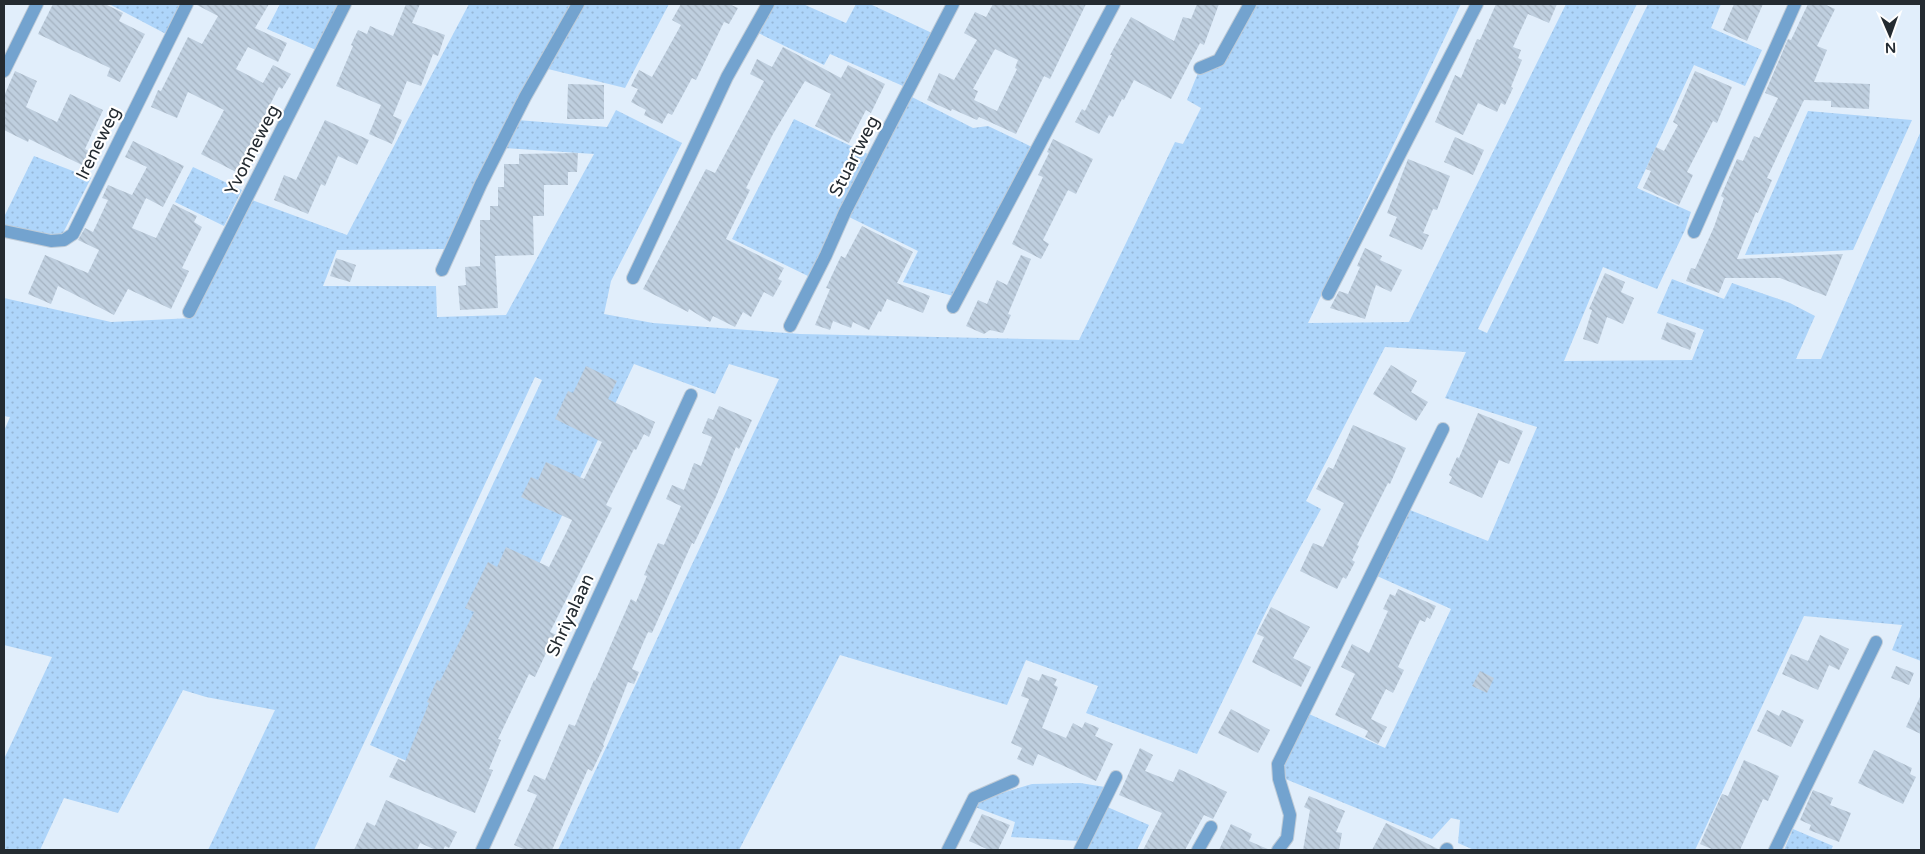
<svg xmlns="http://www.w3.org/2000/svg" width="1925" height="854" viewBox="0 0 1925 854" font-family="'Varela Round',sans-serif">
<defs>
<pattern id="grass-dots" width="8" height="8" patternUnits="userSpaceOnUse" patternTransform="scale(1.25)"><rect width="8" height="8" fill="#aed5fa"/><path d="M2 2h.1M6 6h.1" fill="none" stroke="#96b7d7" stroke-width="1.8" stroke-linecap="round"/></pattern>
<pattern id="building-back-hatch" width="6" height="6" patternUnits="userSpaceOnUse" patternTransform="scale(1.25)"><rect width="6" height="6" fill="#bfcfdf"/><path d="M-1 5l2 2M0 0l6 6M5-1l2 2" fill="none" stroke="#a4b2c0"/></pattern>
</defs>
<rect width="100%" height="100%" fill="#e1eefb"/>
<path fill="url(#grass-dots)" d="M109 4H181L166 34Z
M280 4H339L316 50 267 29Z
M469 4H572L477 178 444 249 337 250 323 286H436L437 317 506 315 594 154 503 148 517 120 607 127 616 110 682 143 611 281 604 314 653 323 800 334 1079 340 1175 142 1183 144 1201 108 1187 100 1198 73 1220 67 1254 4H1461L1308 323 1409 322 1566 4H1637L1478 329 1487 333 1648 4H1721L1711 28 1762 50 1745 86 1694 65 1637 188 1691 212 1685 230 1657 289 1603 267 1564 361 1692 360 1704 330 1657 313 1672 279 1724 299 1732 283 1790 303 1815 316 1796 359H1821L1921 131V661L1892 650 1902 625 1804 616 1695 850H1474L1458 843 1460 820 1451 818 1432 839 1283 778 1284 763 1309 714 1385 748 1451 609 1377 576 1410 510 1488 541 1537 427 1445 398 1466 352 1385 347 1306 501 1321 509 1271 601 1197 754 1086 713 1098 686 1026 660 1007 705 840 655 739 850H558L779 379 729 364 715 394 634 364 439 775 370 745 542 380 535 377 314 850H208L275 710 206 697 183 690 118 813 64 798 40 850H4V759L52 657 4 645V431L10 417 4 416V298L111 322 192 318 252 200 347 235Z
M582 4H669L625 88 548 69Z
M769 4H803L846 23 856 4H870L932 33 903 86 830 54 824 65 754 31Z
M908 95 973 128 988 126 1032 147 953 296 903 282 918 251 847 216Z
M1808 111 1912 120 1853 250 1745 255Z
M794 119 870 155 810 277 732 239Z
M34 156 91 178 61 237 4 228V217Z
M193 167 242 190 224 226 175 202Z
M1080 783 1105 787 1080 841 1011 837 1015 822 975 807 978 800 1032 784Z
M1105 806 1149 825 1137 850H1083Z
M1793 829 1833 846 1831 850H1784Z"/>
<path fill="url(#building-back-hatch)" fill-rule="evenodd" d="M53 4H105L123 13 119 21 145 34 120 82 107 76 110 68 38 34Z
M195 4H269L255 28 287 43 278 62 248 47 236 69 263 83 273 65 291 74 282 89 279 87 236 172 201 154 224 110 188 92 177 118 151 107 158 90 161 91 188 37 202 44 218 16Z
M406 4H420L412 23 445 35 438 56 433 54 421 86 407 81 393 116 402 120 392 144 369 134 381 105 336 86 353 46 351 45 358 30 367 34 370 26 393 36Z
M681 4H729L738 8 729 24 724 22 696 80 692 78 672 115 668 113 662 124 644 115 646 110 631 102 638 89 631 86 639 70 652 77 681 25 672 20Z
M993 4H1086L1050 79 1044 76 1016 134 979 117 977 120 952 109 951 111 927 100 939 73 954 80 977 40 964 33 975 12 986 17ZM995 49 1018 60 1015 68 1017 69 997 111 974 100 978 91 973 89Z
M1197 4H1219L1204 45 1200 43 1171 99 1134 80 1124 100 1122 99 1113 117 1109 115 1099 134 1075 122 1082 109 1085 111 1112 55H1110L1131 17 1174 41 1183 17 1191 19Z
M1496 4H1557L1549 23 1528 14 1513 47 1521 50 1518 58 1522 60 1511 87 1513 88 1505 105 1501 103 1497 112 1478 103 1463 135 1435 122 1455 75 1461 78 1477 39 1480 40Z
M1734 4H1763L1747 41 1723 30Z
M1808 4H1824L1835 9 1817 46 1827 50 1814 82 1870 84 1869 109 1831 107V101L1804 100 1767 178 1772 180 1758 213 1756 212 1737 259 1843 254 1826 296 1780 278H1725L1719 293 1686 281 1691 268 1695 269 1714 227 1724 198 1721 196 1737 159 1743 161 1754 136 1759 138 1778 98 1765 93 1788 39 1791 40Z
M783 47 841 78 848 65 885 84 871 113 866 110 849 143 815 126 831 94 805 81 773 134 746 188 750 190 726 239 784 268 778 279 782 281 773 297 764 292 751 317 743 312 735 327 713 316 710 322 689 309 688 312 643 289 706 169 715 173 764 81 750 74 757 59 772 67Z
M15 71 37 81 26 107 57 122 70 94 103 110 85 149 89 151 82 165 29 139 28 142 4 130V96Z
M1695 71 1732 87 1717 123 1713 121 1687 172 1693 175 1679 205 1643 188 1651 171 1646 169 1656 147 1664 151 1678 125 1673 122Z
M568 84 604 85V119H567Z
M325 120 369 140 357 165 338 156 325 186 321 184 308 214 274 200 284 175 296 180Z
M1455 137 1484 150 1473 175 1444 162Z
M1053 139 1093 159 1076 194 1068 190 1043 240 1049 244 1041 259 1012 244 1043 177 1038 175 1049 153 1047 152Z
M133 141 184 166 163 207 146 198 132 228 156 238 173 204 197 216 194 222 202 227 182 268 189 271 171 309 128 289 114 315 58 286 51 304 28 294 45 255 88 273 99 250 78 240 85 228 93 232 108 200 102 198 108 185 132 195 147 167 125 157Z
M578 153 577 172H568V185H544V216H533L534 255 495 256 498 308 460 310 458 286 466 285 465 267 480 266V220H490V206H498V187H504V164H519V154Z
M1408 159 1450 176 1437 210 1433 209 1423 233 1429 235 1422 250 1389 236 1397 217 1387 213Z
M862 226 913 252 897 283 930 296 923 313 887 299 881 312 879 311 869 330 853 322 851 328 833 321 830 330 815 325 830 289 826 288 841 256 845 258Z
M1365 248 1382 256 1380 260 1402 270 1391 292 1376 285 1365 319 1330 308 1339 291 1348 294 1360 267 1357 266Z
M1021 255 1031 259 1008 314 1011 315 1003 333 990 330 984 334 966 326 978 300 987 304 997 280 1007 285Z
M336 258 356 265 350 282 330 276Z
M1605 273 1625 282 1621 292 1634 298 1623 324 1607 317 1598 344 1583 339 1592 310 1589 309Z
M1667 322 1696 333 1690 350 1661 339Z
M1391 365 1417 381 1411 392 1428 402 1416 421 1373 394Z
M586 366 617 381 608 399 655 422 649 437 644 434 636 450 634 449 606 505 612 508 550 632 559 636 551 652 547 651 535 677 529 674 498 739 501 740 489 769 493 770 475 813 389 777 398 759 405 762 429 703 427 702 437 680 440 681 474 612 465 608 488 562 497 567 506 547 549 567 566 533 572 520 521 497 531 477 538 480 546 462 584 479 602 442 555 419 568 391 573 393Z
M719 406 752 420 739 449 736 447 716 497 694 544 692 543 652 633 648 632 632 669 639 672 634 684 628 682 603 745 604 746 592 771 588 769 552 850H526L514 845 537 795 527 791 534 775 545 780 569 724 575 726 594 680 595 681 631 599 636 602 647 576 644 575 658 543 664 545 681 506 666 499 672 485 684 490 694 463 701 466 712 437 702 433 708 418 713 420Z
M1478 413 1523 431 1509 464 1499 460 1482 498 1449 483 1452 477 1449 475 1457 457 1459 458Z
M1353 425 1406 448 1390 484 1388 483 1357 545 1359 546 1352 560 1355 562 1346 579 1343 577 1337 589 1300 571 1313 543 1323 547 1344 503 1316 489 1328 467 1333 469Z
M1398 589 1436 606 1430 619 1427 617 1425 622 1420 620 1398 667 1404 670 1393 693 1386 689 1371 719 1387 727 1378 744 1365 737 1368 731 1335 715 1355 674 1341 667 1352 644 1369 653 1388 611 1383 609 1390 594 1395 596Z
M1271 607 1310 627 1293 658 1311 667 1301 687 1252 662 1264 637 1257 634Z
M1820 635 1849 649 1839 670 1829 665 1818 690 1782 674 1791 654 1808 661Z
M1896 666 1914 673 1909 685 1891 678Z
M1480 671 1494 678 1487 693 1472 686Z
M1042 674 1057 679 1054 685 1058 687 1042 728 1066 738 1073 723 1082 728 1085 722 1099 728 1095 736 1113 744 1096 781 1038 754 1033 766 1017 759 1022 748 1011 743 1029 699 1021 696 1028 677 1039 681Z
M1921 695V734L1906 727Z
M1231 709 1270 730 1258 753 1218 733Z
M1767 710 1779 716 1782 710 1804 720 1791 747 1757 731Z
M1140 748 1153 755 1145 771 1173 782 1179 769 1227 792 1213 819 1204 815 1185 850H1143L1162 813 1119 795Z
M1874 750 1912 768 1910 774 1916 777 1903 804 1858 783Z
M1744 760 1779 776 1768 801 1763 799 1740 850H1714L1700 844 1722 794 1728 796Z
M1813 790 1833 798 1830 805 1851 813 1839 842 1809 830 1811 825 1800 820Z
M1309 796 1345 811 1336 832 1342 833 1339 850H1303L1310 810 1304 807Z
M386 800 457 832 449 848 445 846 443 850H436L420 843 417 850H354L367 822 375 826Z
M982 814 1010 825 998 850H989L969 841Z
M1386 823 1438 849V850H1372Z
M1231 824 1252 834 1249 841 1270 850H1219Z"/>
<g fill="none" stroke-linecap="round" stroke-linejoin="round">
<defs>
<path id="minor" d="M1200 68 1219 60 1250 4
M4 71 37 4
M4 231 51 241 64 240 73 234 187 4
M1694 232 1795 4
M442 270 481 184 525 97 578 4
M633 278 727 77 768 4
M1328 294 1477 4
M953 307 1114 4
M189 312 345 4
M790 326 826 255 845 212 953 4
M482 850 691 395
M948 850 974 798 1013 781
M1080 850 1116 777
M1198 850 1211 827
M1278 850 1287 838 1290 815 1279 779 1278 764 1443 429
M1446 850 1447 849
M1775 850 1876 642"/>
</defs>
<use href="#minor" stroke="#bfcbd7" stroke-width="14"/>
<use href="#minor" stroke="#73a3cf" stroke-width="12"/>
</g>
<g text-anchor="middle" dominant-baseline="central" stroke-width="4.5" stroke-linejoin="round" paint-order="stroke">
<g font-size="18" fill="#242b31" stroke="#fff">
<text transform="translate(98 143) rotate(-64)">Ireneweg</text>
<text transform="translate(252 150) rotate(-63)">Yvonneweg</text>
<text transform="translate(854 156) rotate(-63)">Stuartweg</text>
<text transform="translate(570 615) rotate(-65)">Shriyalaan</text>
</g>
</g>
<rect width="1925" height="854" fill="none" stroke="#242b31" stroke-width="10"/>
<g transform="translate(1890 35) rotate(178)" stroke="#ffffff" stroke-width="4" paint-order="stroke">
<path d="M0-4L9 19L0 12L-9 19Z" fill="#242b31"/>
<text y="-8" font-size="14" font-weight="bold" text-anchor="middle" fill="#242b31">N</text>
</g>
</svg>
